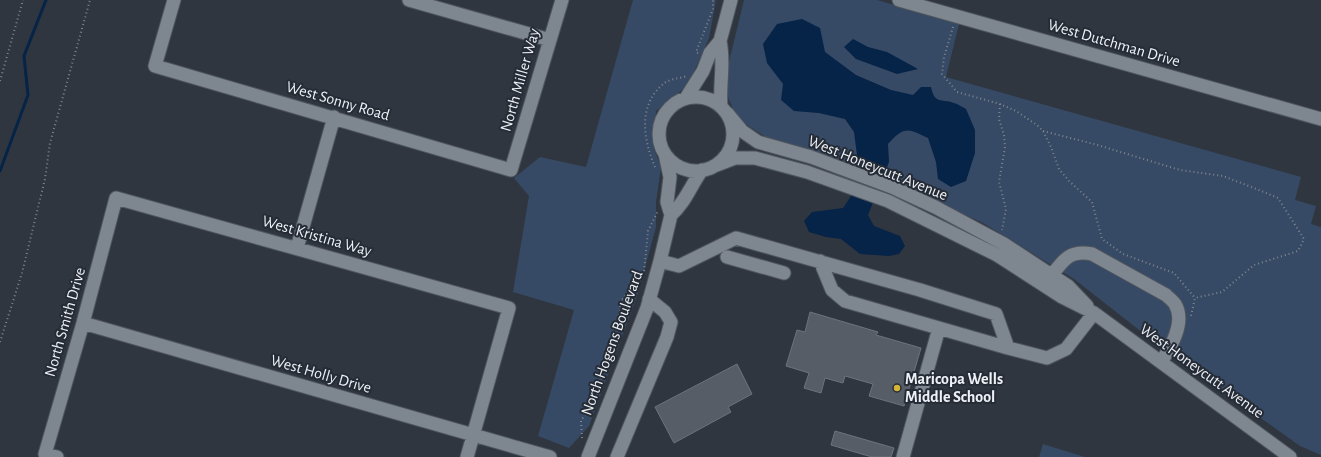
<svg xmlns="http://www.w3.org/2000/svg" width="1321" height="457" viewBox="0 0 1321 457" font-family="'Alegreya Sans',sans-serif">
<rect width="100%" height="100%" fill="#30363f"/>
<path fill="#364a65" d="M633 0H716L709 38 688 85 656 111 654 149 661 167 656 202V227L638 293 589 426 569 448 538 436 574 310 513 292 529 196 514 178 540 157 586 167Z
M744 0H877L959 24 946 77 1301 177 1295 200 1316 206 1311 224 1321 227V455L1300 446 1157 344 1074 279 983 223 844 161 769 139 744 123 735 114 728 97 726 74Z
M1043 444 1085 457H1039Z"/>
<path fill="#062348" d="M802 19 820 28 825 52 856 75 891 90 913 95 921 87H931C935 105 941 98 954 103 958 104 962 107 966 109L975 130V153L966 181 951 187 938 179 936 162 928 138C908 128 904 126 888 144L889 162 868 215 874 226 900 236 905 246 899 254 889 256 860 254 841 239 826 237 809 232 804 221 812 212 843 208 851 196 858 163 854 132 845 119 819 113 794 111 781 100 783 84 767 63 763 44 777 24Z
M853 39 868 47 887 52 918 69 897 74 856 59 844 47Z"/>
<g fill="none" stroke-linecap="round" stroke-linejoin="round">
<path stroke="#062348" stroke-width="3" d="M0 171 28 95 24 56 46 0"/>
</g>
<path fill="#565d66" stroke="#6c737d" d="M810 312 878 332 876 335 921 348 904 406 869 396 873 384 845 376 843 383 825 378 821 393 804 388 809 373 786 366 797 330 805 332Z
M737 364 752 394 728 407 731 412 674 443 655 407Z
M835 431 894 448 891 457H872L831 445Z"/>
<g fill="none" stroke-linecap="round" stroke-linejoin="round">
<defs>
<path id="minor" d="M174 0 155 66 511 170 562 0
M409 0 550 40
M899 0 1321 119
M720 41C725 64 719 83 721 106
M659 134a37 37 0 1 1 74 0a37 37 0 1 1-74 0Z
M686 98 703 71 710 53 720 41 731 0
M727 113 742 131 758 142 811 157 894 188 935 207 1004 244 1068 286 1087 306
M717 165 735 158H755L807 172 888 201 997 255 1062 297 1094 313 1290 457
M671 215C685 203 691 185 702 170
M297 248 334 117
M727 257 784 273
M660 261 679 266 736 238 920 290 996 314 1008 348 1047 358 1066 349 1094 313
M820 261 832 290 845 301 1008 348
M1052 275C1064 259 1070 250 1092 254L1166 295C1169 298 1173 301 1175 304 1186 322 1171 347 1161 362
M83 323 550 457
M57 457 45 454 83 323 116 198 509 308 467 457
M588 457 647 308 660 261 671 215 667 202 670 177 665 154
M617 457 667 337 671 322 665 312 649 299
M903 457 939 328"/>
</defs>
<use href="#minor" stroke="#4f555c" stroke-width="15"/>
<path stroke="#80868d" stroke-width="2" stroke-dasharray="1 3" stroke-linecap="butt" d="M953 27 944 57 942 74 957 92 1000 104 1016 111 1037 125 1043 131 1051 147 1059 169 1069 181 1092 202 1102 239 1123 254 1174 273 1195 298
M698 53 696 52 713 9V0
M0 81 23 0
M1000 104 999 119 1004 135 1005 147 999 182 1006 209 1002 230
M1043 131 1094 144 1180 170 1223 176 1254 188 1278 198 1304 239 1298 251 1254 265 1222 292 1195 298 1191 316
M655 167C643 139 637 103 666 82 671 79 681 78 687 76
M0 342 22 273 45 179 50 143 90 0
M582 438 581 421 599 392 605 357 617 336 621 301 644 272 648 231 658 211"/>
<use href="#minor" stroke="#7e8690" stroke-width="13"/>
</g>
<circle fill="#d4b535" stroke="#262c35" stroke-width="1.5" cx="897" cy="388" r="4"/>
<g text-anchor="middle" dominant-baseline="central" stroke-width="4" stroke-linejoin="round" paint-order="stroke">
<g font-size="16" fill="#edf1f7" stroke="#262c35">
<text transform="translate(1114 43) rotate(16)">West Dutchman Drive</text>
<text transform="translate(520 80) rotate(-74)">North Miller Way</text>
<text transform="translate(338 101) rotate(16)">West Sonny Road</text>
<text transform="translate(878 168) rotate(22)">West Honeycutt Avenue</text>
<text transform="translate(317 236) rotate(16)">West Kristina Way</text>
<text transform="translate(65 322) rotate(-74)">North Smith Drive</text>
<text transform="translate(612 343) rotate(-70)">North Hogens Boulevard</text>
<text transform="translate(1202 371) rotate(36)">West Honeycutt Avenue</text>
<text transform="translate(321 374) rotate(16)">West Holly Drive</text>
</g>
<g font-size="16" font-weight="bold" fill="#edf1f7" stroke="#262c35" text-anchor="start">
<text x="905" y="379">Maricopa Wells<tspan x="905" dy="18">Middle School</tspan></text>
</g>
</g>
</svg>
